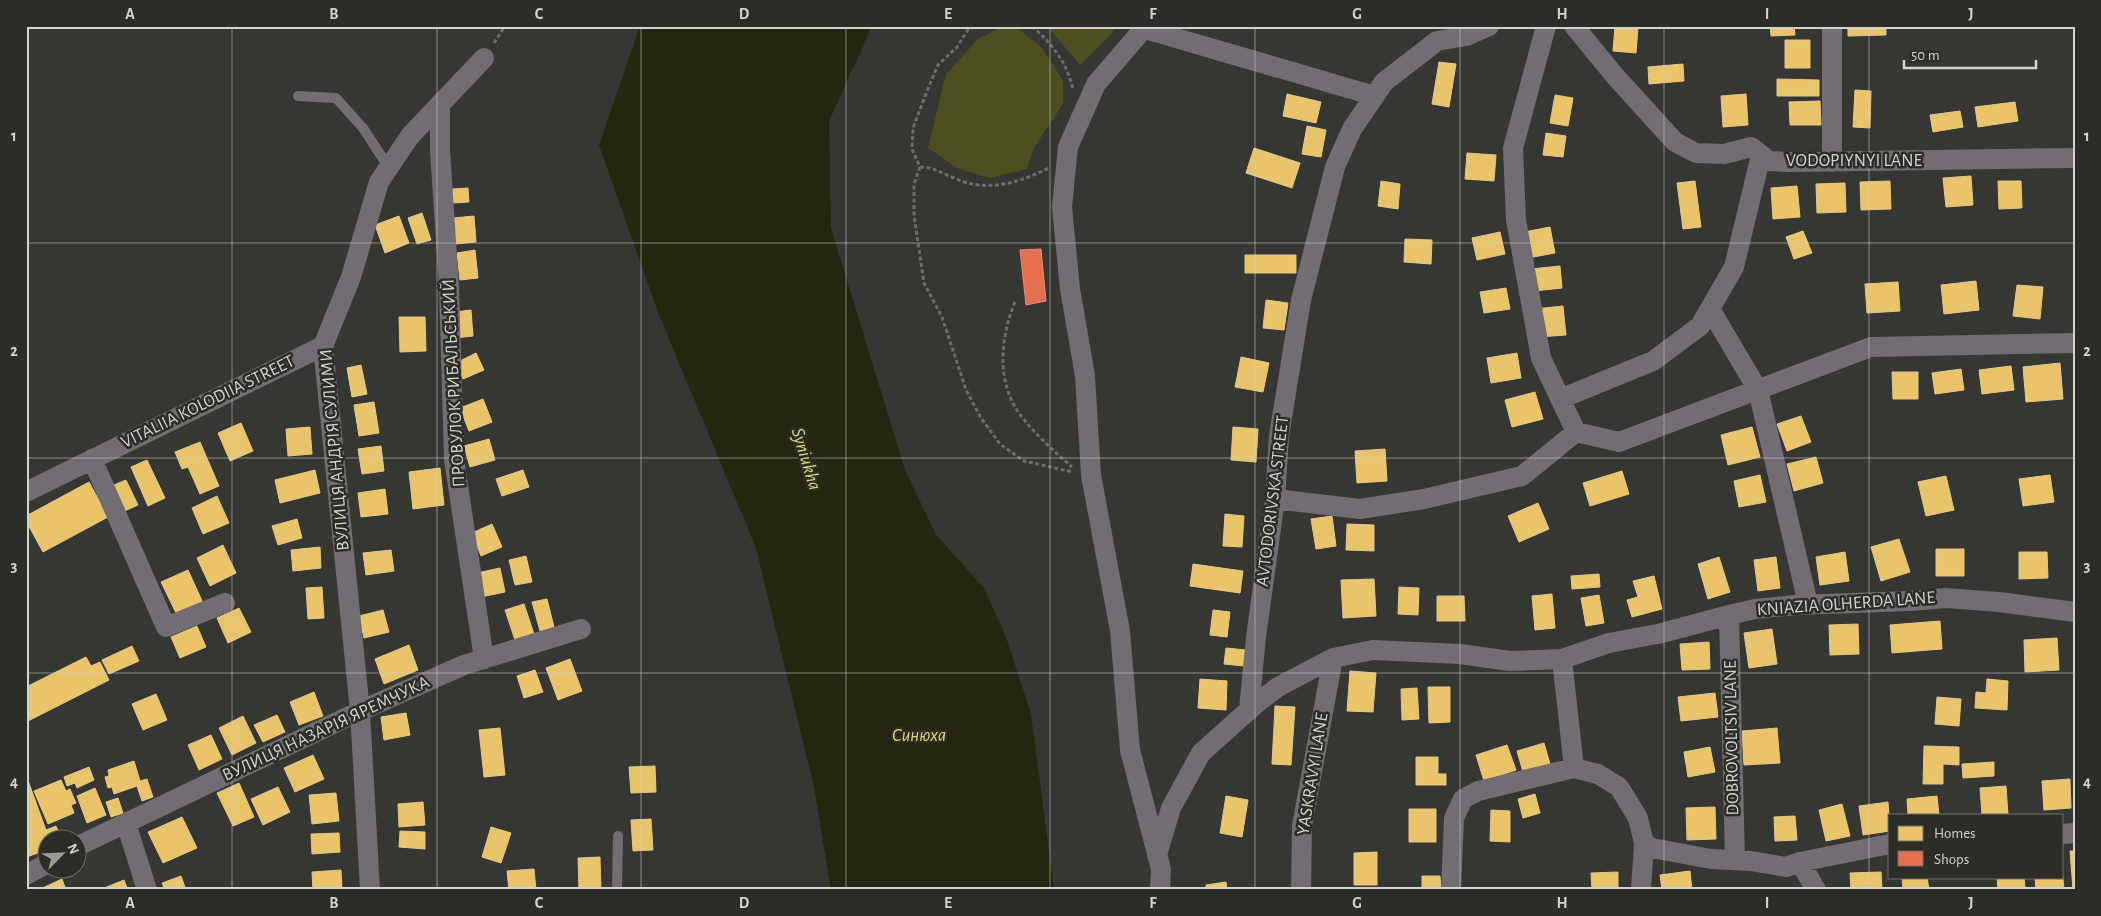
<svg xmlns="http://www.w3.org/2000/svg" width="2101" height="916" viewBox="0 0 2101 916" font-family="'Alegreya Sans',sans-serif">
<rect width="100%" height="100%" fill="#363632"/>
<path fill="#4d4f20" d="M1003 26H1015L1042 48 1063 81V104L1033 149 1027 169 990 178 959 169 928 148 946 74 978 39Z
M1047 26H1116L1110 35 1080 65Z"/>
<path fill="#25260f" d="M640 26H872L829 121 831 228 905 470 936 535 984 588 1006 637 1031 714 1054 890H831L814 787 756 548 659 315 599 145Z"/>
<path fill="#e9c46a" stroke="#e2c888" d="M1615 26 1638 27 1636 53 1613 51Z
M1770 26H1794L1795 35 1771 36Z
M1848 26H1886V35L1848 36Z
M1785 40H1810V68H1785Z
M1439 62 1456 64 1449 107 1432 104Z
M1683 64 1684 81 1649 84 1648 67Z
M1777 79 1819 80V96H1777Z
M1855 90 1871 91 1870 128 1853 127Z
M1287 94 1321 102 1316 123 1283 116Z
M1746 94 1748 125 1723 127 1721 96Z
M1555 95 1573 98 1568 126 1550 123Z
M1820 101 1821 125H1790L1789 102Z
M2015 102 2018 121 1978 127 1975 107Z
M1960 111 1963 127 1933 132 1930 115Z
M1307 126 1326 130 1321 157 1302 154Z
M1546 133 1566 136 1563 157 1543 155Z
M1254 148 1300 163 1292 188 1246 173Z
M1467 153 1496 155 1494 181 1465 179Z
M1971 176 1973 205 1946 207 1943 178Z
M1381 181 1400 184 1398 209 1378 206Z
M1695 181 1701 227 1683 229 1677 183Z
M1890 181 1891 209 1861 210 1860 182Z
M1998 181H2021L2022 208 1999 209Z
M1845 183 1846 212 1817 213 1816 184Z
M1797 186 1800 217 1773 219 1771 188Z
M468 188 469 202 453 203 452 189Z
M422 213 431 240 417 244 408 218Z
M399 216 409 243 385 253 375 225Z
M474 216 476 242 456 244 453 218Z
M1550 227 1555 253 1528 258 1524 232Z
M1803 231 1812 253 1794 259 1786 237Z
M1500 232 1505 254 1477 260 1472 238Z
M1405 239 1432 240 1431 264 1404 262Z
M475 250 478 278 460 280 457 253Z
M1245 255H1296V273H1245Z
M1560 266 1562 288 1534 291 1531 269Z
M1976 281 1979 310 1944 314 1941 285Z
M1898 282 1900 311 1867 313 1865 284Z
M2017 285 2043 287 2040 319 2013 316Z
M1506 288 1510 309 1484 313 1480 292Z
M1266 300 1288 303 1284 330 1263 328Z
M1563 306 1566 335 1538 337 1535 309Z
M471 310 473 336 456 338 454 312Z
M399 317H425L426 351 400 352Z
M476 353 484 370 463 379 456 363Z
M1517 353 1521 378 1491 383 1487 358Z
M1241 357 1269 363 1263 392 1235 387Z
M2060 363 2063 399 2026 402 2023 367Z
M361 365 367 394 352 397 347 368Z
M2011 366 2014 390 1982 394 1979 370Z
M1961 369 1964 390 1935 394 1932 373Z
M1892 372H1918V399H1893Z
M1535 392 1543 419 1512 427 1505 400Z
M483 399 492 422 469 431 460 408Z
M374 402 379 433 359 436 354 405Z
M1801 416 1811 442 1787 451 1777 424Z
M241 423 253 451 230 461 218 433Z
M310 427 312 454 288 456 286 429Z
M1233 427 1258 429 1256 462 1231 460Z
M1752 427 1760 457 1728 465 1721 435Z
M489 439 495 460 470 467 464 446Z
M200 442 219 486 200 494 188 467 182 469 175 452Z
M381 446 384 471 362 474 358 449Z
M1385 449 1387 481 1357 483 1355 451Z
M1816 457 1823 483 1794 491 1787 464Z
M147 460 165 498 148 506 131 467Z
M440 468 444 505 413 509 409 472Z
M315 470 320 493 280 503 275 480Z
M523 470 529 487 502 496 496 479Z
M1622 471 1629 494 1590 506 1583 483Z
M1760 475 1766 502 1739 507 1734 481Z
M2050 475 2054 502 2023 506 2019 479Z
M1946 476 1954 510 1926 516 1918 482Z
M126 480 138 505 120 513 109 487Z
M89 482 108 517 43 552 26 521V516Z
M385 489 388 514 361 517 358 493Z
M217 496 229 523 203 534 192 508Z
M1538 503 1549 529 1519 542 1508 516Z
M1225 514 1244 516 1242 547 1223 546Z
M1332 516 1336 546 1316 549 1311 519Z
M297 519 302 538 278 545 272 526Z
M492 524 502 547 481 556 472 533Z
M1347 524 1374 525V551L1346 550Z
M1899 539 1910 572 1881 581 1871 547Z
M223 545 236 573 210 586 197 558Z
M320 547 321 568 293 571 291 550Z
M1936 549H1964V576H1936Z
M391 550 394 571 366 575 363 553Z
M1845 552 1849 581 1820 585 1816 557Z
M2019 552H2047L2048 578 2019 579Z
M526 556 532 582 515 585 509 560Z
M1719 557 1730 592 1708 599 1698 564Z
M1776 557 1780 588 1758 591 1754 560Z
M1193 564 1243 571 1240 593 1190 586Z
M500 568 505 592 481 597 477 573Z
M188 570 203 603 177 615 161 582Z
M1599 574 1600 587 1572 589 1571 576Z
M1654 576 1662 609 1632 617 1627 600 1638 597 1633 581Z
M1374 579 1376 616 1343 618 1341 580Z
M322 587 324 618 308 619 306 588Z
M1399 587 1419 588 1418 615 1398 614Z
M1552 594 1555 628 1535 630 1532 596Z
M1599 595 1604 623 1586 626 1581 598Z
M1437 596H1464L1465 621H1437Z
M547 599 554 627 540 631 532 602Z
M524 604 534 634 515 640 505 610Z
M239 608 251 632 228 643 217 618Z
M383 610 389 632 364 638 359 616Z
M1213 610 1230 612 1227 637 1210 635Z
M1940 621 1942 649 1892 653 1890 625Z
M1858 624 1859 654 1830 655 1829 625Z
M197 626 206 647 180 658 171 637Z
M1772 629 1777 664 1749 668 1744 633Z
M2057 638 2059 670 2025 672 2024 640Z
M1709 642 1710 669 1682 670 1680 644Z
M409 645 418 670 384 684 375 659Z
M132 646 139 661 109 674 102 660Z
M1226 648 1246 650 1244 666 1224 664Z
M86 657 91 666 100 662 109 680 26 722V687Z
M570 659 582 691 558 700 546 668Z
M535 670 543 692 524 698 517 676Z
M1350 671 1376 673 1373 712 1347 711Z
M1200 679 1227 681 1226 710 1198 708Z
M1987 679 2008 681 2007 710 1975 708 1976 692 1986 693Z
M1428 687H1450V722L1429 723Z
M1417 688 1419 719 1402 720 1401 689Z
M314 692 323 716 299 725 290 702Z
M1715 693 1718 717 1681 721 1678 697Z
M156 694 167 720 143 730 132 704Z
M1937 697 1961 699 1959 726 1935 724Z
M1275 706 1295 707 1291 765 1272 764Z
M406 713 410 735 384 740 381 717Z
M277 715 285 732 263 742 254 725Z
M243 716 256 743 232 755 219 728Z
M500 728 505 775 484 777 479 730Z
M1777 728 1780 763 1744 765 1742 731Z
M211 735 222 759 199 770 188 745Z
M1544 743 1550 764 1523 772 1517 751Z
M1507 745 1516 770 1484 781 1476 755Z
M1924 746 1959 747V765L1943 764V784H1923Z
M1710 747 1715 772 1688 777 1684 752Z
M313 755 324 779 295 792 284 768Z
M1416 757H1438V774H1446V785H1416Z
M134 761 140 781 147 779 153 797 142 801 137 786 114 794 112 787 108 788 105 777 109 776 108 770Z
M1994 762V776L1963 778 1962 764Z
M655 766 656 792 631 793 629 767Z
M89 767 94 780 77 788 75 783 67 786 64 777Z
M26 775 46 830 56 826 61 838H48V849L27 857Z
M2070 779 2071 808 2044 810 2042 781Z
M61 780 66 791 70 789 76 803 71 805 74 813 48 824 34 791Z
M239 783 254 817 233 826 217 793Z
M2006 786 2008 815H1982L1980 788Z
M278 787 290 812 263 825 251 799Z
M95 788 106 815 87 823 77 796Z
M336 793 339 821 312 824 309 795Z
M1535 794 1540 813 1523 818 1518 799Z
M1226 796 1248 800 1242 837 1220 833Z
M1937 796 1939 815H1908L1907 799Z
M118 798 123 813 111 817 106 802Z
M423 802 425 825 399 827 398 804Z
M1888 802 1890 831 1863 835 1859 806Z
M1842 804 1850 836 1826 841 1819 810Z
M1715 807 1716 839 1687 840 1686 808Z
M1409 809H1436V842H1409Z
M1491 810 1510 811V842L1490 841Z
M1795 816 1797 840 1775 841 1774 817Z
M182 817 197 848 163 863 148 832Z
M651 819 653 850 633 851 631 820Z
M491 827 511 833 501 863 482 857Z
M400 831 425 832V849L399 847Z
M339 833 340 852 312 854 311 834Z
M2070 851H2075V890H2073Z
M1377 852V885H1354V853Z
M600 857 601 890H579L578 858Z
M534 869 536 890H509L507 871Z
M341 870 342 890H313L312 872Z
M1690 871 1692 890H1662L1660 875Z
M2062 871 2064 888 2036 890 2035 877H2062Z
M1618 872V890H1592L1591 873Z
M1881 872 1882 890H1851L1850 873Z
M181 876 186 890H165L162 883Z
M1422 876H1440L1441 890H1422Z
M1902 877H1927L1929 890H1903Z
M1997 877H2024L2025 888 1998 890Z
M62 879 66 890H38Z
M124 880 128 890H99Z
M1226 882 1227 890H1206V885Z"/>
<path fill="#e76f51" stroke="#e18d77" d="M1041 249 1046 301 1026 305 1020 250Z"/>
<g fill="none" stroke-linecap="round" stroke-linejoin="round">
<path stroke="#6e6b6e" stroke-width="3" stroke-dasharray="4 2.5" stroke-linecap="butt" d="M974 26 969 28 957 47 938 65 927 91 913 128 912 149 920 167 914 184V215L924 283 942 317 966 390 981 418 1000 444 1024 461 1073 472
M1032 26C1053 45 1066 61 1073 89
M494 43 505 26
M920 167C935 167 949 177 964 182 995 191 1022 181 1049 168
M1015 302C1002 333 997 372 1013 403 1023 424 1054 451 1072 467"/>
<path stroke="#726c73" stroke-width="10" d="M298 96 336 98 363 128 389 168
M617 890 618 836"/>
<path stroke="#726c73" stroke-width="20" d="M1146 26 1096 84 1068 147 1062 207 1070 289 1085 376 1091 475 1120 631 1130 750 1161 869 1160 890
M1546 26 1513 148 1516 220 1541 358 1576 432
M1574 26 1615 76 1675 142 1696 153 1724 154 1751 147 1769 161 1790 162 2075 158
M1145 29 1375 96
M440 105V150L449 287 454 459 484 659
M1832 162V26
M1710 309 1758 390 1808 604
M1560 399 1653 361 1700 326 1734 267 1761 155
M92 459 166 627 225 603
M26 492 323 346
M1275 499 1360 509 1424 499 1522 476 1576 432 1619 442 1871 347 2075 343
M1729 615 1735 860
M1562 659 1574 768
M1249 710 1256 637 1275 499 1279 436 1301 300 1335 167 1352 129 1384 82 1437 41 1466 36 1489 26
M126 823 147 890
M2062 834 2075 833
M1644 843 1652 848 1711 859 1751 861 1786 867 1800 862 1890 844
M78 846 360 711 464 665 581 629
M1157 855 1171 808 1201 753 1258 702 1278 687 1333 658 1373 650 1460 654 1510 661 1562 659 1609 643 1662 633 1729 615 1755 609 1796 605 1910 601 1946 598 1999 602 2075 612
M1800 862 1816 890
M26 875 48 863
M370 890 360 711 323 346 351 277 379 182 410 136 484 58
M1301 890 1302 826 1333 658
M1451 890 1454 818 1463 799 1478 791 1574 768 1598 774 1619 787 1638 818 1644 843 1641 890"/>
</g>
<path fill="none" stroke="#d2d2cf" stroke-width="1" stroke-opacity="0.55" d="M232 26V890M437 26V890M641 26V890M846 26V890M1050 26V890M1255 26V890M1460 26V890M1664 26V890M1869 26V890M26 243H2075M26 458H2075M26 673H2075"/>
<g text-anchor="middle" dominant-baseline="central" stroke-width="5" stroke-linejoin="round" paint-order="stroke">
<g font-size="18" fill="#d2d2cf" stroke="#2c2d27">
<text x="1854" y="161">VODOPIYNYI LANE</text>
<text transform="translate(454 383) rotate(-93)">ПРОВУЛОК РИБАЛЬСЬКИЙ</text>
<text transform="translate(208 402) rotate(-26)">VITALIIA KOLODIIA STREET</text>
<text transform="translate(335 450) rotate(-95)">ВУЛИЦЯ АНДРІЯ СУЛИМИ</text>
<text transform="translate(1273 501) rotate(-83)">AVTODORIVSKA STREET</text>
<text transform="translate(1846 604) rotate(-4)">KNIAZIA OLHERDA LANE</text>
<text transform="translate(326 729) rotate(-25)">ВУЛИЦЯ НАЗАРІЯ ЯРЕМЧУКА</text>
<text transform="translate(1732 738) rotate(-91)">DOBROVOLTSIV LANE</text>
<text transform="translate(1313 774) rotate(-81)">YASKRAVYI LANE</text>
</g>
<g font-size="19" font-style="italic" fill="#d7dc71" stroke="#2c2d27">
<text transform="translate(806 459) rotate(73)">Syniukha</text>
<text x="919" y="735">Синюха</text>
</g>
</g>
<rect width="2101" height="916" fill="none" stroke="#2c2d27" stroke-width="55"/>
<rect x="1888" y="814" width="175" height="65" fill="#2c2d27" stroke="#6e6f6a"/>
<rect x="1898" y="826" width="25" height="15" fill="#e9c46a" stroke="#6e6f6a"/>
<text x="1934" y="838" font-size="15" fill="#d2d2cf">Homes</text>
<rect x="1898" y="851" width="25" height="15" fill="#e76f51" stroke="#6e6f6a"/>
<text x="1934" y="864" font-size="15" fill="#d2d2cf">Shops</text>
<g transform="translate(62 854) rotate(66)"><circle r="24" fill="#2c2d27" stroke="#6e6f6a"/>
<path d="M0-4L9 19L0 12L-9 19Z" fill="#9b9b98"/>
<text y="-8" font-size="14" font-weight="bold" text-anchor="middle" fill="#d2d2cf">N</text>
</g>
<path d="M1904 60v8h132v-8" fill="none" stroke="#d2d2cf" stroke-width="2.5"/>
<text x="1911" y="60" font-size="15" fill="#d2d2cf" stroke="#2c2d27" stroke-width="4" paint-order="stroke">50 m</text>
<rect x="28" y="28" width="2046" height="860" fill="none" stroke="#d2d2cf" stroke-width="2"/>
<g font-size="16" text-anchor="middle" font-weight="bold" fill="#d2d2cf">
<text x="130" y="19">A</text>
<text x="334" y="19">B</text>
<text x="539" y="19">C</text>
<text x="744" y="19">D</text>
<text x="948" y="19">E</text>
<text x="1153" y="19">F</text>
<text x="1357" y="19">G</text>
<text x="1562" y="19">H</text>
<text x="1767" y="19">I</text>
<text x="1971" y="19">J</text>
<text x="14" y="141">1</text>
<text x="2087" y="141">1</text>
<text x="14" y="356">2</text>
<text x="2087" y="356">2</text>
<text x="14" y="571">3</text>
<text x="2087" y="571">3</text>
<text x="14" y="787">4</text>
<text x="2087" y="787">4</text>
<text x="130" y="908">A</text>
<text x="334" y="908">B</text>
<text x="539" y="908">C</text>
<text x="744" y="908">D</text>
<text x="948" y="908">E</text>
<text x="1153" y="908">F</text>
<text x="1357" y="908">G</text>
<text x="1562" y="908">H</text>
<text x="1767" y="908">I</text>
<text x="1971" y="908">J</text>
</g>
</svg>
